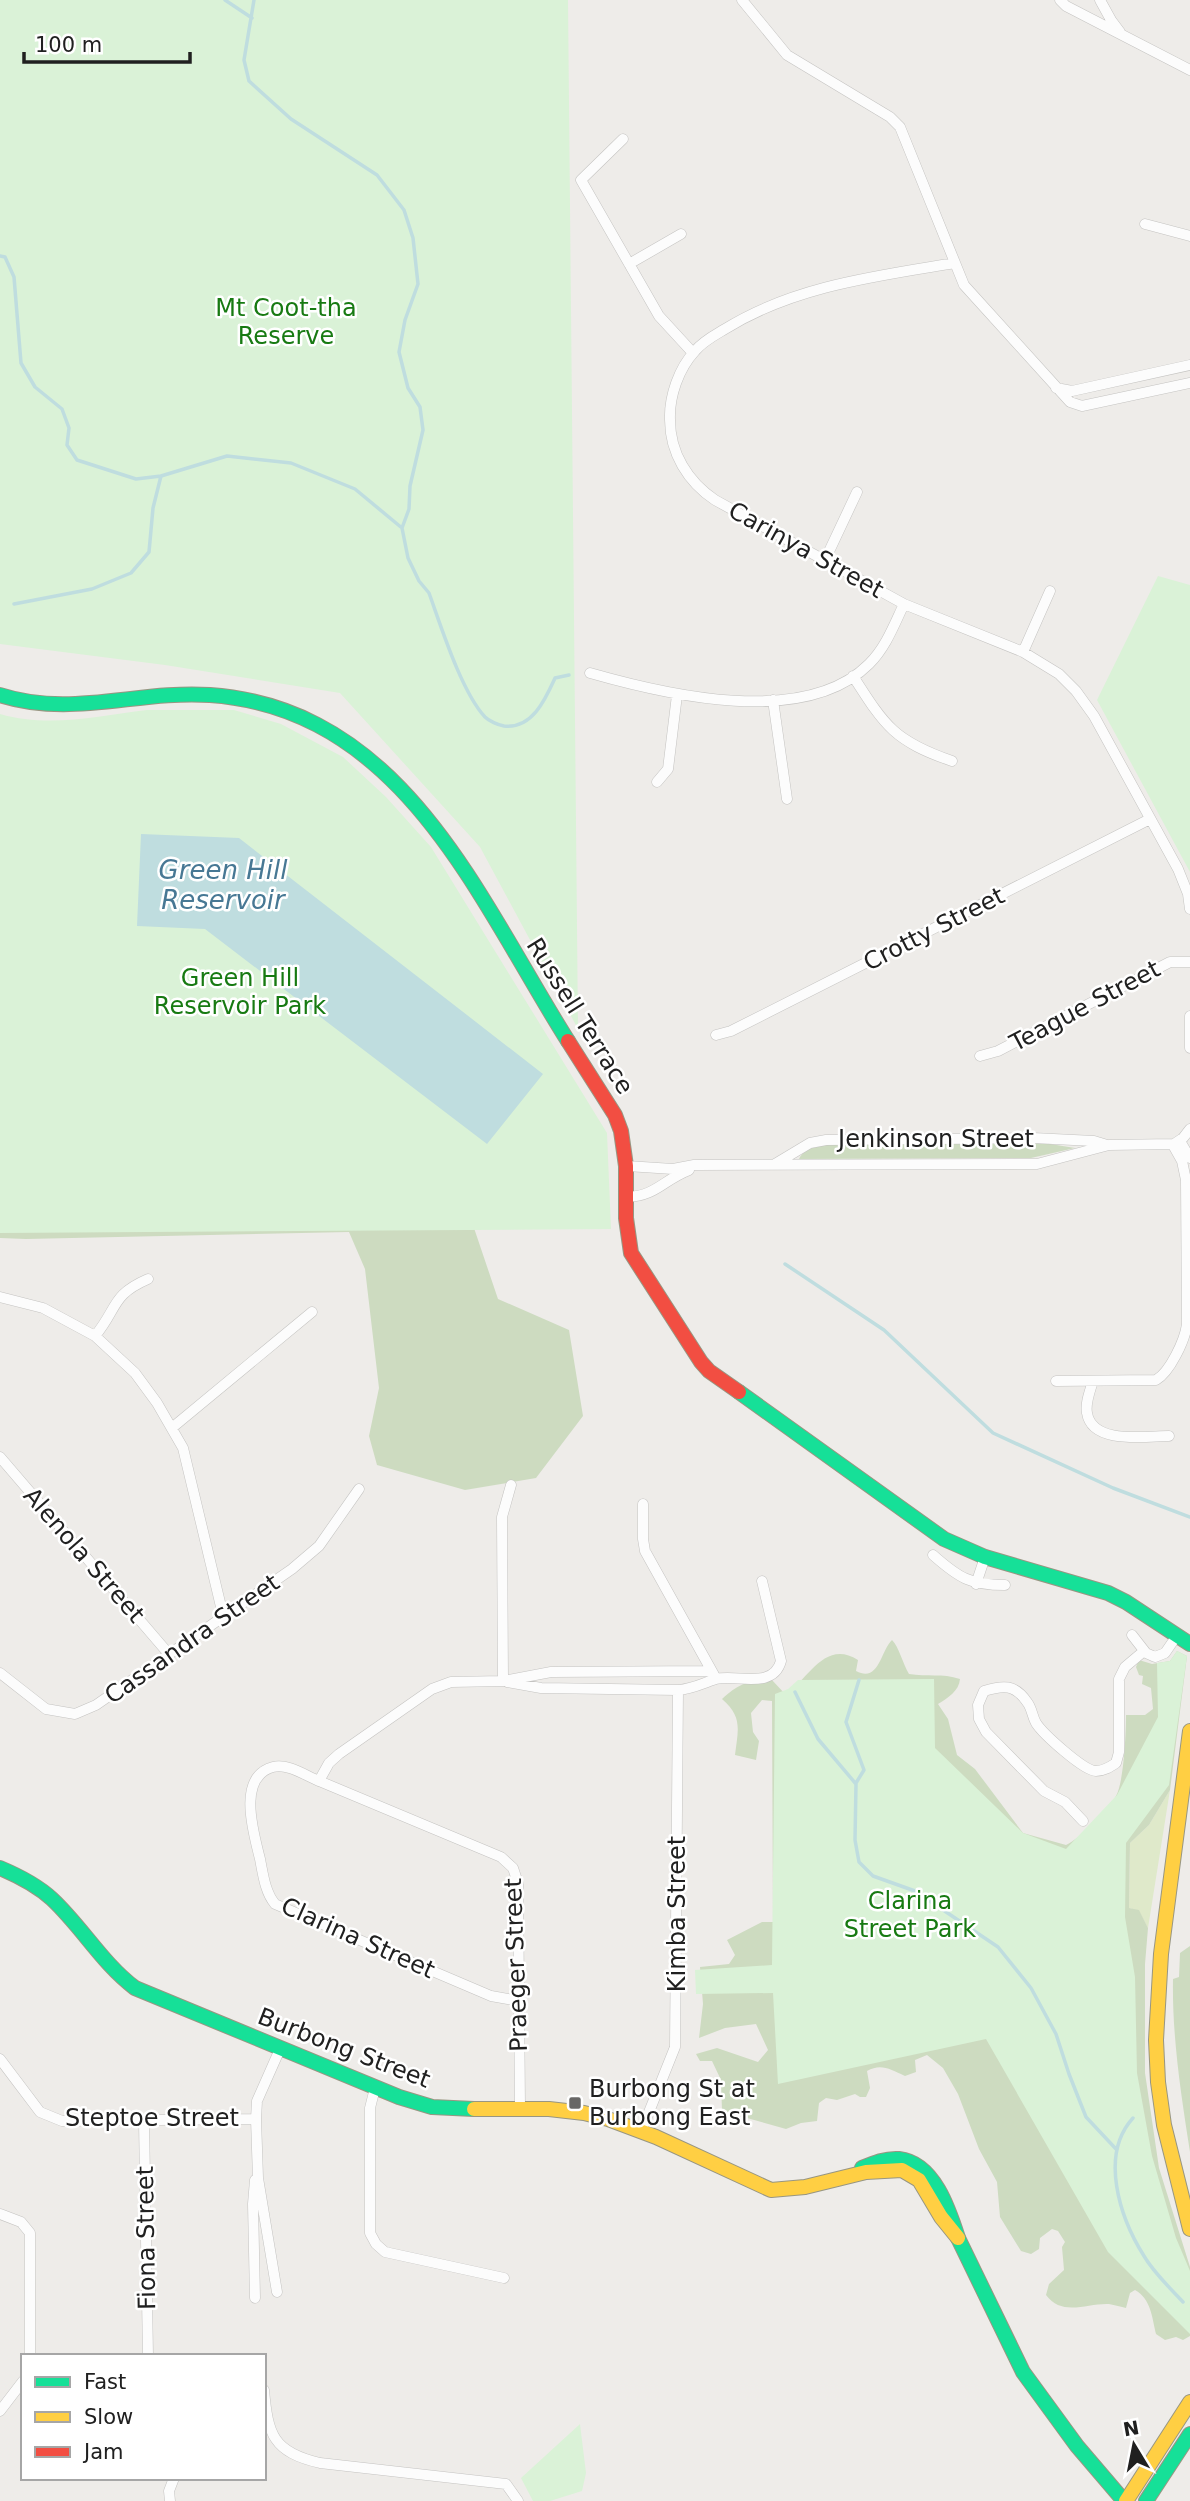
<svg xmlns="http://www.w3.org/2000/svg" width="1190" height="2501" viewBox="0 0 1190 2501" font-family="'DejaVu Sans',sans-serif">
<rect width="100%" height="100%" fill="#eeece9"/>
<path fill="#dfe9ca" d="M1170 1790 1148 1928 1139 1911 1129 1908 1130 1843 1149 1825Z"/>
<path fill="#cddbc0" d="M0 932 450 1157 498 1299 569 1330 583 1416 536 1478 465 1490 377 1465 369 1436 379 1388 365 1269 349 1232 26 1239 0 1238Z
M1044 1143 1075 1148 1031 1158 799 1159C805 1147 820 1145 832 1144Z
M892 1640C899 1647 903 1664 909 1674 927 1677 942 1673 960 1679 959 1691 948 1698 938 1704L948 1719 957 1755 975 1769 1023 1833 1066 1845C1081 1838 1108 1810 1116 1796 1124 1782 1126 1732 1126 1715H1145L1153 1709 1151 1688 1142 1684 1143 1676 1139 1675 1136 1667 1139 1660 1152 1664 1170 1661 1177 1651 1187 1656 1170 1790 1149 1825 1130 1843 1129 1908 1139 1910 1148 1928 1145 1964V2073L1159 2168 1190 2267V2336L1183 2340 1176 2337 1165 2340 1156 2334C1152 2317 1151 2299 1135 2290L1130 2293 1126 2308C1121 2307 1115 2305 1109 2304 1087 2303 1062 2317 1046 2295L1049 2284 1064 2270 1062 2247 1065 2242 1058 2231 1052 2229 1040 2238 1039 2249 1031 2254 1021 2251 1000 2217 997 2182 979 2149 958 2094 943 2068 927 2055 915 2060 916 2072 905 2076C890 2069 881 2063 867 2071L870 2088 866 2097H860L855 2094 837 2100 826 2098 819 2103 817 2121 801 2123 786 2129 722 2111 721 2080 712 2061H700L696 2054 717 2048 758 2062 768 2050 756 2024 725 2028 699 2038 703 2004 700 1967 729 1964 735 1955 727 1940 762 1922H773L772 1701 762 1700 751 1713 753 1732 759 1741 756 1760 735 1755C738 1730 743 1717 722 1699 739 1683 748 1681 771 1679L786 1695C808 1679 825 1639 858 1660L856 1671C879 1683 880 1652 892 1640Z
M1190 1946V2152C1181 2094 1172 2037 1173 1979L1179 1977 1180 1953Z"/>
<path fill="#daf2d7" d="M0 0H568L578 1029 480 847 340 693 165 665 0 644Z
M1158 576 1190 585V872L1097 700Z
M147 710H234L281 724 343 757 386 797 431 847 607 1133 611 1229 0 1233V714C49 728 98 716 147 710Z
M1177 1651 1187 1656 1169 1785 1126 1843 1125 1917 1135 1977 1137 2073 1152 2156 1176 2238 1190 2271V2334L1108 2252 986 2039 778 2084 773 1993 696 1994 695 1970 772 1965 775 1694 788 1689 798 1680 934 1679 935 1748 1023 1833 1066 1849 1117 1795 1158 1717 1157 1663 1170 1661Z
M580 2424 586 2473 582 2491 550 2501H533L521 2478Z"/>
<path fill="#bfdddf" d="M141 834 239 838 543 1074 487 1144 205 929 137 926Z"/>
<g fill="none" stroke-linecap="round" stroke-linejoin="round">
<path stroke="#bfdddf" stroke-width="3.5" d="M225 0 252 18
M254 0 244 60 249 81 291 119 377 175 404 210 413 238 418 284 405 320 399 352 408 388 420 407 423 430 410 486 409 509 402 528 408 558 419 581 429 593C441 626 461 691 485 717 489 721 498 725 504 726 532 729 545 700 555 678L569 675
M0 256 5 257 14 277 21 363 35 387 62 409 69 428 67 445 77 460 136 479 161 476
M14 604 92 589 131 573 149 552 153 508 161 476 227 456 291 463 355 489 402 528
M785 1264 884 1330 993 1433 1113 1488 1190 1517
M795 1692 818 1739 856 1784 855 1840 859 1862 873 1876 915 1891 998 1947 1031 1988 1056 2034 1069 2074 1086 2117 1116 2149
M856 1783 864 1770 846 1722 859 1680
M1133 2118C1099 2155 1120 2218 1144 2256 1154 2273 1170 2288 1183 2302"/>
<defs>
<path id="street" d="M742 0 787 55 890 117 900 127 964 285 1070 402 1082 406 1190 383
M1060 0 1066 6 1190 70
M1100 0 1111 20 1120 32
M623 139 581 180 659 316 693 353
M1145 224 1190 236
M955 263C877 276 794 286 725 329 715 335 703 341 695 351 679 368 669 396 670 420 670 453 688 482 715 500L904 604 1023 652 1059 674 1076 691 1094 716 1178 869 1188 894 1190 909
M629 264 681 234
M1056 388 1072 391 1190 365
M825 560 857 492
M1023 652 1050 591
M590 673C667 695 805 728 869 664 886 647 894 625 904 604
M853 676C885 726 894 741 952 761
M773 700 787 799
M657 782 668 769 677 695
M1190 1016V1048
M716 1035 731 1031 1150 819
M980 1056 998 1051 1170 962H1190
M1180 1141 1190 1158
M775 1164 810 1143 826 1140 1033 1138 1094 1141 1107 1145
M627 1166 673 1169 694 1165 1037 1164 1109 1145 1174 1144 1183 1138 1190 1129
M627 1197C656 1196 663 1180 689 1170
M0 1297 43 1308 95 1336 135 1373 157 1403 183 1448 223 1615
M95 1336C118 1308 111 1295 148 1279
M1056 1381 1156 1380C1170 1372 1185 1340 1187 1324L1186 1180 1182 1161 1173 1145
M1093 1381C1090 1391 1085 1403 1087 1413 1092 1445 1146 1436 1169 1436
M173 1427 312 1312
M0 1457 168 1653
M643 1504V1539L645 1551 714 1675
M933 1555C959 1578 970 1585 1005 1585
M976 1584 985 1557
M1132 1635 1146 1653 1155 1657 1165 1653 1176 1637
M0 1673 46 1709 75 1714 96 1705 292 1569 319 1546 359 1489
M503 1681 502 1517 511 1485
M507 1682 541 1688 678 1690C693 1689 703 1683 716 1679 737 1674 773 1690 781 1661L762 1581
M319 1781 501 1857 513 1868 518 1883 520 2107
M1083 1821 1065 1802 1044 1791 986 1732 979 1719 978 1705 984 1691C1003 1685 1015 1684 1027 1702 1032 1708 1032 1716 1036 1723 1043 1734 1084 1771 1096 1771 1104 1771 1110 1767 1116 1763L1119 1752V1679L1125 1667 1144 1651
M519 2001 491 1996 275 1904C265 1892 263 1874 260 1859 254 1834 236 1777 273 1767 288 1763 306 1776 319 1781L329 1763 339 1754 432 1689 451 1682 503 1681 551 1672 711 1671
M0 2059 40 2112 62 2121 256 2119 257 2101 280 2049
M375 2088 370 2108V2233L376 2244 385 2252 504 2278
M256 2119 258 2178 277 2292
M144 2121 148 2356
M641 2132 675 2047 678 1690
M255 2180 253 2204 255 2298
M0 2214 21 2222 30 2233V2356
M264 2390C268 2435 273 2452 320 2463L506 2484 518 2501
M0 2411 23 2381
M170 2501 169 2491 174 2478"/>
<path id="fast" d="M0 695C71 718 138 690 210 695 404 709 478 899 568 1041
M739 1392 944 1539 985 1557 1108 1593 1126 1602 1190 1644
M0 1868C19 1876 37 1885 52 1899 82 1927 102 1963 135 1988L399 2097 432 2107 474 2109
M862 2168C874 2163 886 2158 899 2159 934 2163 949 2210 958 2238L1023 2372 1077 2446 1124 2501
M1146 2501 1190 2434"/>
<path id="slow" d="M1190 1731 1161 1954 1156 2040 1158 2082 1164 2125 1190 2229
M474 2109H549L584 2113 608 2119 656 2137 771 2190 805 2187 866 2172 902 2170 919 2180 941 2217 958 2238
M1126 2501 1190 2402"/>
<path id="jam" d="M568 1041 615 1115 621 1131 626 1166V1218L631 1253 701 1362 709 1371 739 1392"/>
</defs>
<use href="#street" stroke="#c4c3c1" stroke-width="11"/>
<use href="#fast" stroke="#989682" stroke-width="16"/>
<use href="#slow" stroke="#989682" stroke-width="16"/>
<use href="#jam" stroke="#989682" stroke-width="16"/>
<use href="#street" stroke="#fcfcfc" stroke-width="10"/>
<use href="#fast" stroke="#16e098" stroke-width="14"/>
<use href="#slow" stroke="#ffcf43" stroke-width="14"/>
<use href="#jam" stroke="#f24e42" stroke-width="14"/>
</g>
<rect fill="#686766" stroke="#fff" stroke-width="2.5" x="568" y="2096" width="14" height="14" rx="3.5"/>
<g text-anchor="middle" dominant-baseline="central" stroke-width="5" stroke-linejoin="round" paint-order="stroke">
<g font-size="24" fill="#177a12" stroke="#fff">
<text x="286" y="308">Mt Coot-tha<tspan x="286" dy="28">Reserve</tspan></text>
<text x="240" y="978">Green Hill<tspan x="240" dy="28">Reservoir Park</tspan></text>
<text x="910" y="1901">Clarina<tspan x="910" dy="28">Street Park</tspan></text>
</g>
<g font-size="24" fill="#202020" stroke="#fff">
<text transform="translate(806 550) rotate(29)">Carinya Street</text>
<text transform="translate(934 929) rotate(-27)">Crotty Street</text>
<text transform="translate(1085 1006) rotate(-28)">Teague Street</text>
<text transform="translate(580 1016) rotate(58)">Russell Terrace</text>
<text x="936" y="1139">Jenkinson Street</text>
<text transform="translate(84 1555) rotate(49)">Alenola Street</text>
<text transform="translate(192 1639) rotate(-35)">Cassandra Street</text>
<text transform="translate(677 1914) rotate(-90)">Kimba Street</text>
<text transform="translate(358 1938) rotate(24)">Clarina Street</text>
<text transform="translate(516 1965) rotate(-92)">Praeger Street</text>
<text transform="translate(344 2048) rotate(21)">Burbong Street</text>
<text x="152" y="2118">Steptoe Street</text>
<text transform="translate(146 2238) rotate(-91)">Fiona Street</text>
</g>
<g font-size="24" fill="#202020" stroke="#fff" text-anchor="start">
<text x="589" y="2089">Burbong St at<tspan x="589" dy="28">Burbong East</tspan></text>
</g>
<g font-size="26" font-style="italic" fill="#477894" stroke="#fff">
<text x="223" y="870">Green Hill<tspan x="223" dy="30">Reservoir</tspan></text>
</g>
</g>
<rect x="21" y="2354" width="245" height="126" fill="#ffffff" stroke="#a6a6a6" stroke-width="2"/>
<rect x="35" y="2377" width="35" height="10" fill="#16e098" stroke="#a6a6a6" stroke-width="2"/>
<text x="84" y="2389" font-size="21" fill="#202020">Fast</text>
<rect x="35" y="2412" width="35" height="10" fill="#ffcf43" stroke="#a6a6a6" stroke-width="2"/>
<text x="84" y="2424" font-size="21" fill="#202020">Slow</text>
<rect x="35" y="2447" width="35" height="10" fill="#f24e42" stroke="#a6a6a6" stroke-width="2"/>
<text x="84" y="2459" font-size="21" fill="#202020">Jam</text>
<g transform="translate(1134 2445) rotate(350)" stroke="#ffffff" stroke-width="5" paint-order="stroke">
<path d="M0-5L12 26L0 18L-12 26Z" fill="#202020"/>
<text y="-10" font-size="19" font-weight="bold" text-anchor="middle" fill="#202020">N</text>
</g>
<path d="M24 52v10h166v-10" fill="none" stroke="#202020" stroke-width="3.5"/>
<text x="35" y="52" font-size="21" fill="#202020" stroke="#ffffff" stroke-width="5" paint-order="stroke">100 m</text>
</svg>
